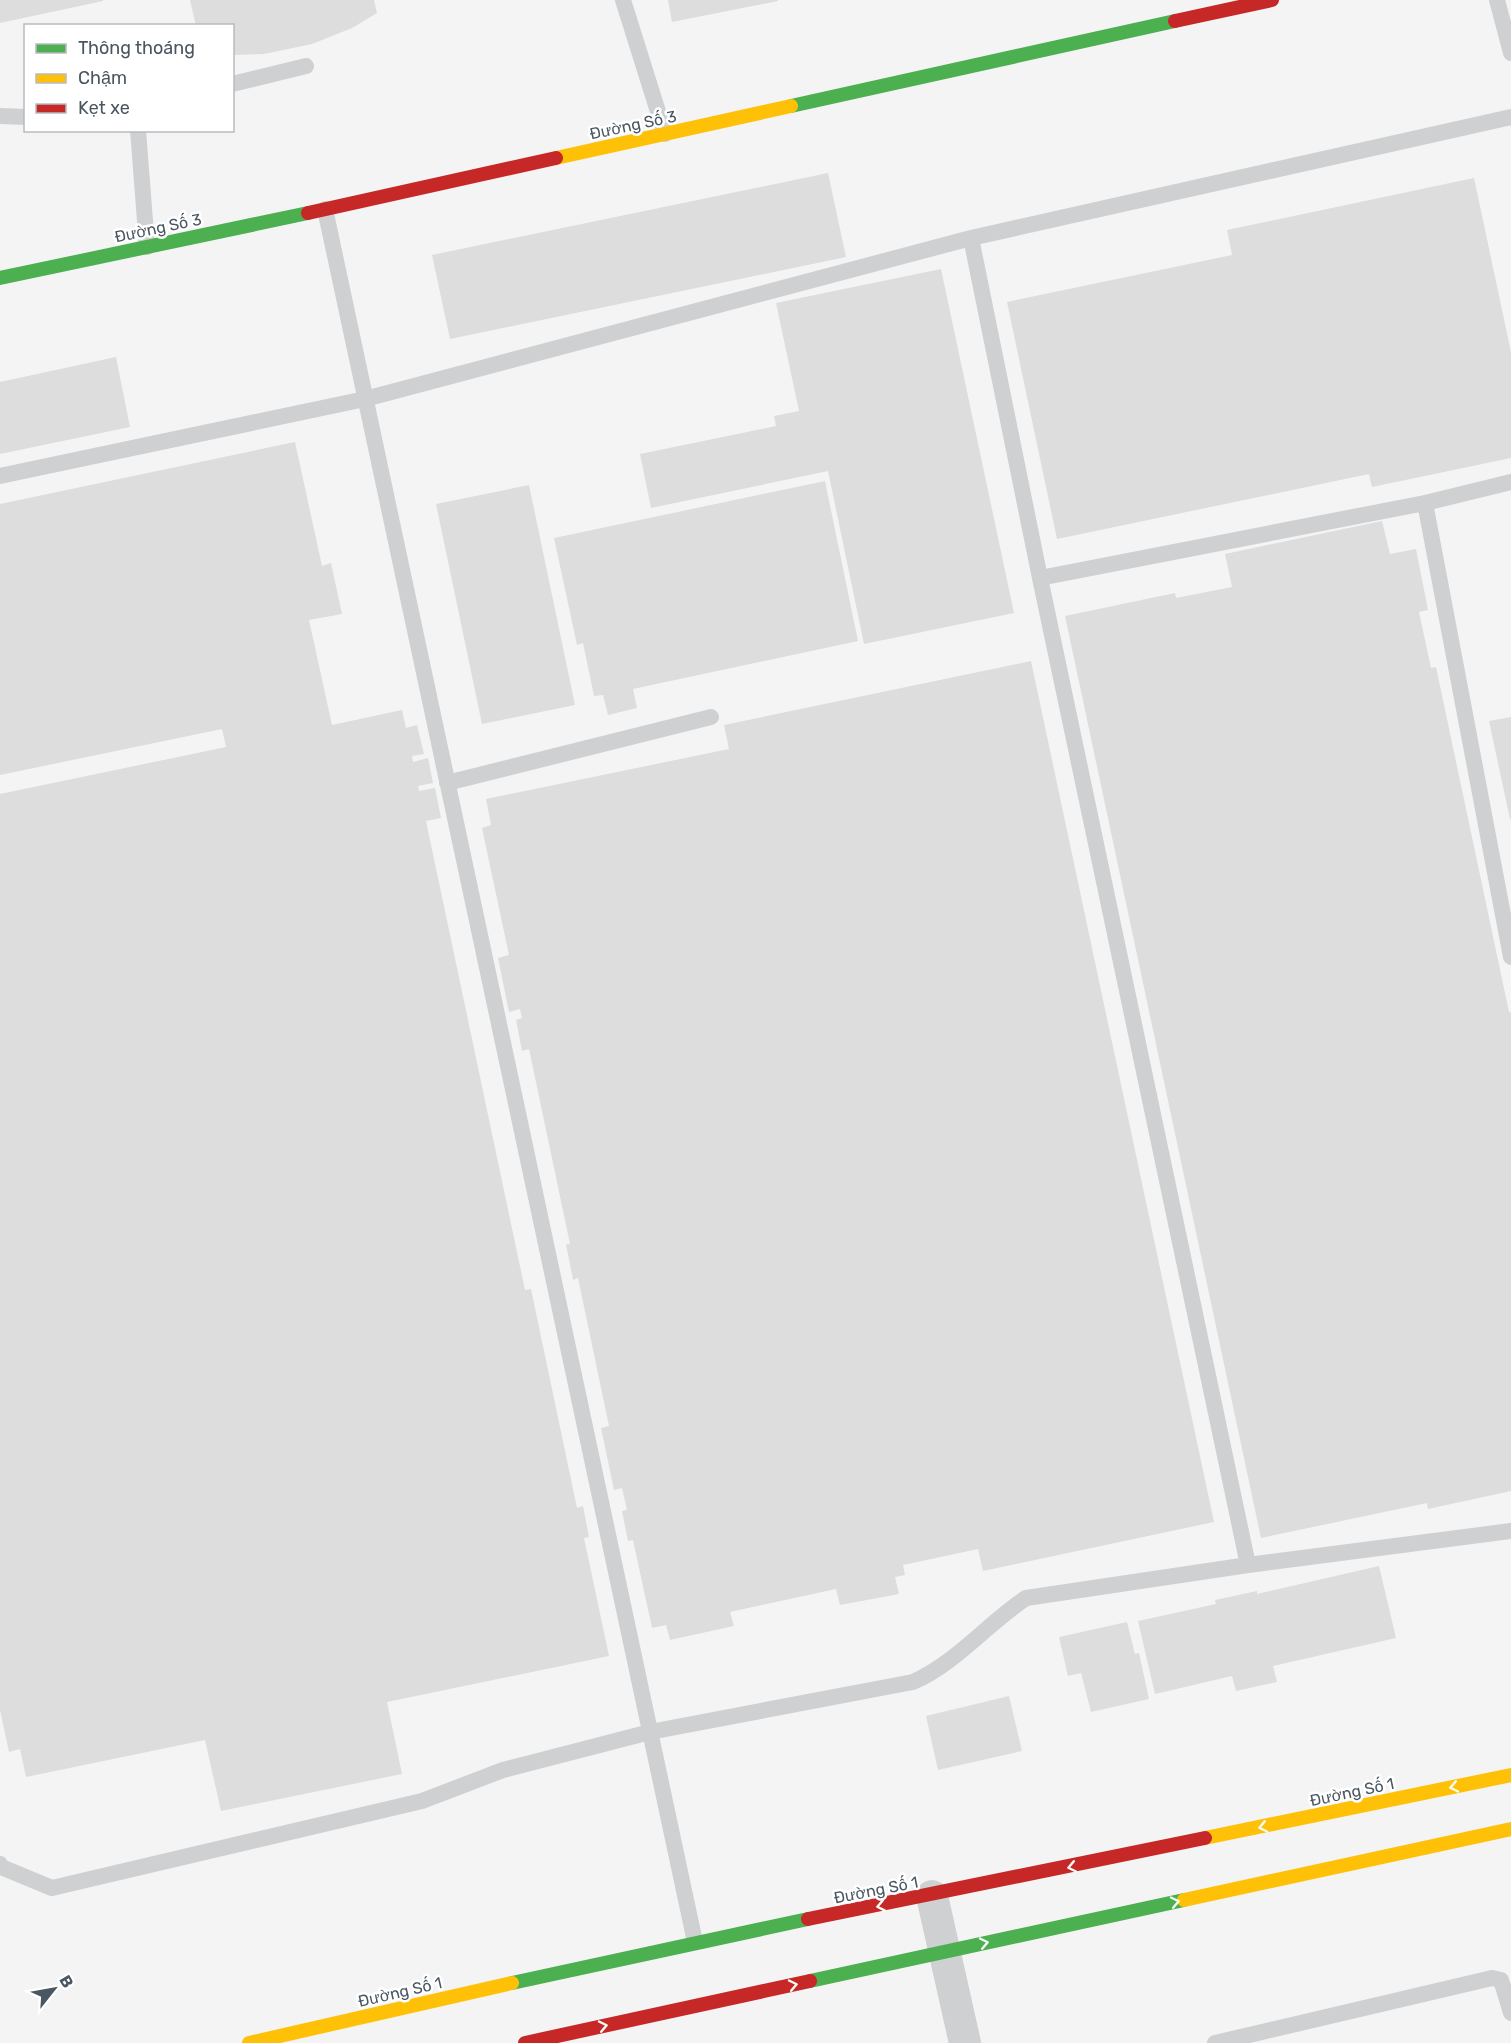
<svg xmlns="http://www.w3.org/2000/svg" width="1511" height="2043" viewBox="0 0 1511 2043" font-family="Rubik,sans-serif">
<rect width="100%" height="100%" fill="#f4f4f4"/>
<path fill="#ddddde" d="M0 0H103V1L0 23Z
M190 0H374L377 13 352 28 312 44 264 54 232 55V26H196Z
M668 0H778V1L672 22Z
M828 173 846 257 450 339 432 255Z
M1474 178 1511 352V458L1372 487 1369 474 1057 539 1007 302 1232 255 1227 230Z
M941 269 1014 613 864 644 828 471 651 508 640 454 776 426 774 416 799 411 776 303Z
M116 357 130 427 0 454V382Z
M295 442 322 566 331 563 342 614 309 620 332 725 402 710 406 728 417 725 424 754 412 756 413 762 428 758 433 783 418 786 419 791 435 788 441 818 426 821 525 1290 531 1289 577 1508 583 1506 589 1537 584 1538 609 1656 387 1702 402 1774 221 1811 205 1740 26 1777 20 1749 9 1752 0 1710V794L226 747 222 729 0 775V504Z
M825 481 858 641 633 689 637 708 608 715 603 695 594 696 583 643 577 645 554 538Z
M529 485 575 705 482 724 436 504Z
M1382 521 1390 554 1416 549 1428 610 1419 612 1431 668 1436 667 1509 1012H1511V1491L1428 1509 1427 1503 1261 1538 1065 616 1175 593 1176 598 1232 587 1225 554Z
M1031 661 1214 1522 983 1571 978 1549 903 1565 905 1575 895 1577 899 1594 840 1605 836 1589 730 1612 734 1626 670 1640 666 1625 652 1628 633 1540 628 1541 622 1511 627 1510 622 1488 614 1490 601 1428 609 1426 578 1278 573 1280 566 1244H570L529 1049 522 1051 516 1020 522 1018 520 1009 509 1012 498 958 509 955 482 828 491 825 486 799 729 749 724 725Z
M1511 717V819H1510L1489 721Z
M1379 1566 1396 1638 1273 1666 1277 1682 1236 1691 1232 1676 1155 1694 1138 1621 1216 1604 1215 1600 1257 1591V1594Z
M1127 1622 1135 1654 1139 1653 1149 1699 1091 1712 1081 1673 1068 1676 1059 1637Z
M1009 1696 1022 1751 938 1770 926 1716Z"/>
<g fill="none" stroke-linecap="round" stroke-linejoin="round">
<path stroke="#ced0d2" stroke-width="16" d="M623 0 665 134
M1497 0 1511 53
M232 84 306 66
M0 116 26 117
M138 130 147 247
M325 209 695 1942
M971 238 1040 578 1425 503
M0 476 365 399 971 238 1511 117
M1511 482 1425 503 1511 957
M1040 578 1248 1565
M447 783 711 717
M0 1864 1 1867 52 1888 422 1801 503 1770 650 1732 913 1682C956 1663 987 1624 1026 1598L1248 1565 1511 1531
M1215 2043 1492 1978 1501 1980 1511 2013"/>
<path stroke="#ced0d2" stroke-width="32" d="M932 1896 965 2043"/>
<path stroke="#4caf50" stroke-width="14" d="M791 106 1175 21
M0 278 308 213
M810 1981 1184 1900
M512 1983 808 1919"/>
<path stroke="#ffc107" stroke-width="14" d="M556 158 791 106
M1205 1838 1511 1775
M1184 1900 1511 1829
M249 2043 512 1983"/>
<path stroke="#c62828" stroke-width="14" d="M1175 21 1272 0
M308 213 556 158
M808 1919 1205 1838
M525 2043 810 1981"/>
</g>
<defs><path id="oneway-chevron" d="M-2-3.5L2.5 0L-2 3.5" fill="none" stroke-width="1.6" stroke-linecap="round" stroke-linejoin="round" transform="scale(1.5)"/></defs>
<g stroke="#f6fbf6">
<use href="#oneway-chevron" transform="translate(1454 1787) rotate(168)"/>
<use href="#oneway-chevron" transform="translate(1263 1827) rotate(168)"/>
<use href="#oneway-chevron" transform="translate(1072 1867) rotate(168)"/>
<use href="#oneway-chevron" transform="translate(1175 1902) rotate(-12)"/>
<use href="#oneway-chevron" transform="translate(881 1906) rotate(169)"/>
<use href="#oneway-chevron" transform="translate(984 1943) rotate(-12)"/>
<use href="#oneway-chevron" transform="translate(793 1985) rotate(-12)"/>
<use href="#oneway-chevron" transform="translate(603 2026) rotate(-12)"/>
</g>
<g text-anchor="middle" dominant-baseline="central" stroke-width="5" stroke-linejoin="round" paint-order="stroke">
<g font-size="16" fill="#4a5661" stroke="#fff">
<text transform="translate(633 125) rotate(-12)">Đường Số 3</text>
<text transform="translate(158 228) rotate(-12)">Đường Số 3</text>
<text transform="translate(1352 1792) rotate(-12)">Đường Số 1</text>
<text transform="translate(876 1890) rotate(-11)">Đường Số 1</text>
<text transform="translate(400 1992) rotate(-13)">Đường Số 1</text>
</g>
</g>
<rect x="24" y="24" width="210" height="108" fill="#ffffff" stroke="#b7bbc0" stroke-width="1.5"/>
<rect x="36" y="44" width="30" height="9" fill="#4caf50" stroke="#b7bbc0" stroke-width="1.5"/>
<text x="78" y="54" font-size="18" fill="#4a5661">Thông thoáng</text>
<rect x="36" y="74" width="30" height="9" fill="#ffc107" stroke="#b7bbc0" stroke-width="1.5"/>
<text x="78" y="84" font-size="18" fill="#4a5661">Chậm</text>
<rect x="36" y="104" width="30" height="9" fill="#c62828" stroke="#b7bbc0" stroke-width="1.5"/>
<text x="78" y="114" font-size="18" fill="#4a5661">Kẹt xe</text>
<g transform="translate(54 1989) rotate(59)" stroke="#ffffff" stroke-width="4.5" paint-order="stroke">
<path d="M0-4.5L10 22L0 15L-10 22Z" fill="#4a5661"/>
<text y="-9" font-size="16" font-weight="bold" text-anchor="middle" fill="#4a5661">B</text>
</g>
</svg>
